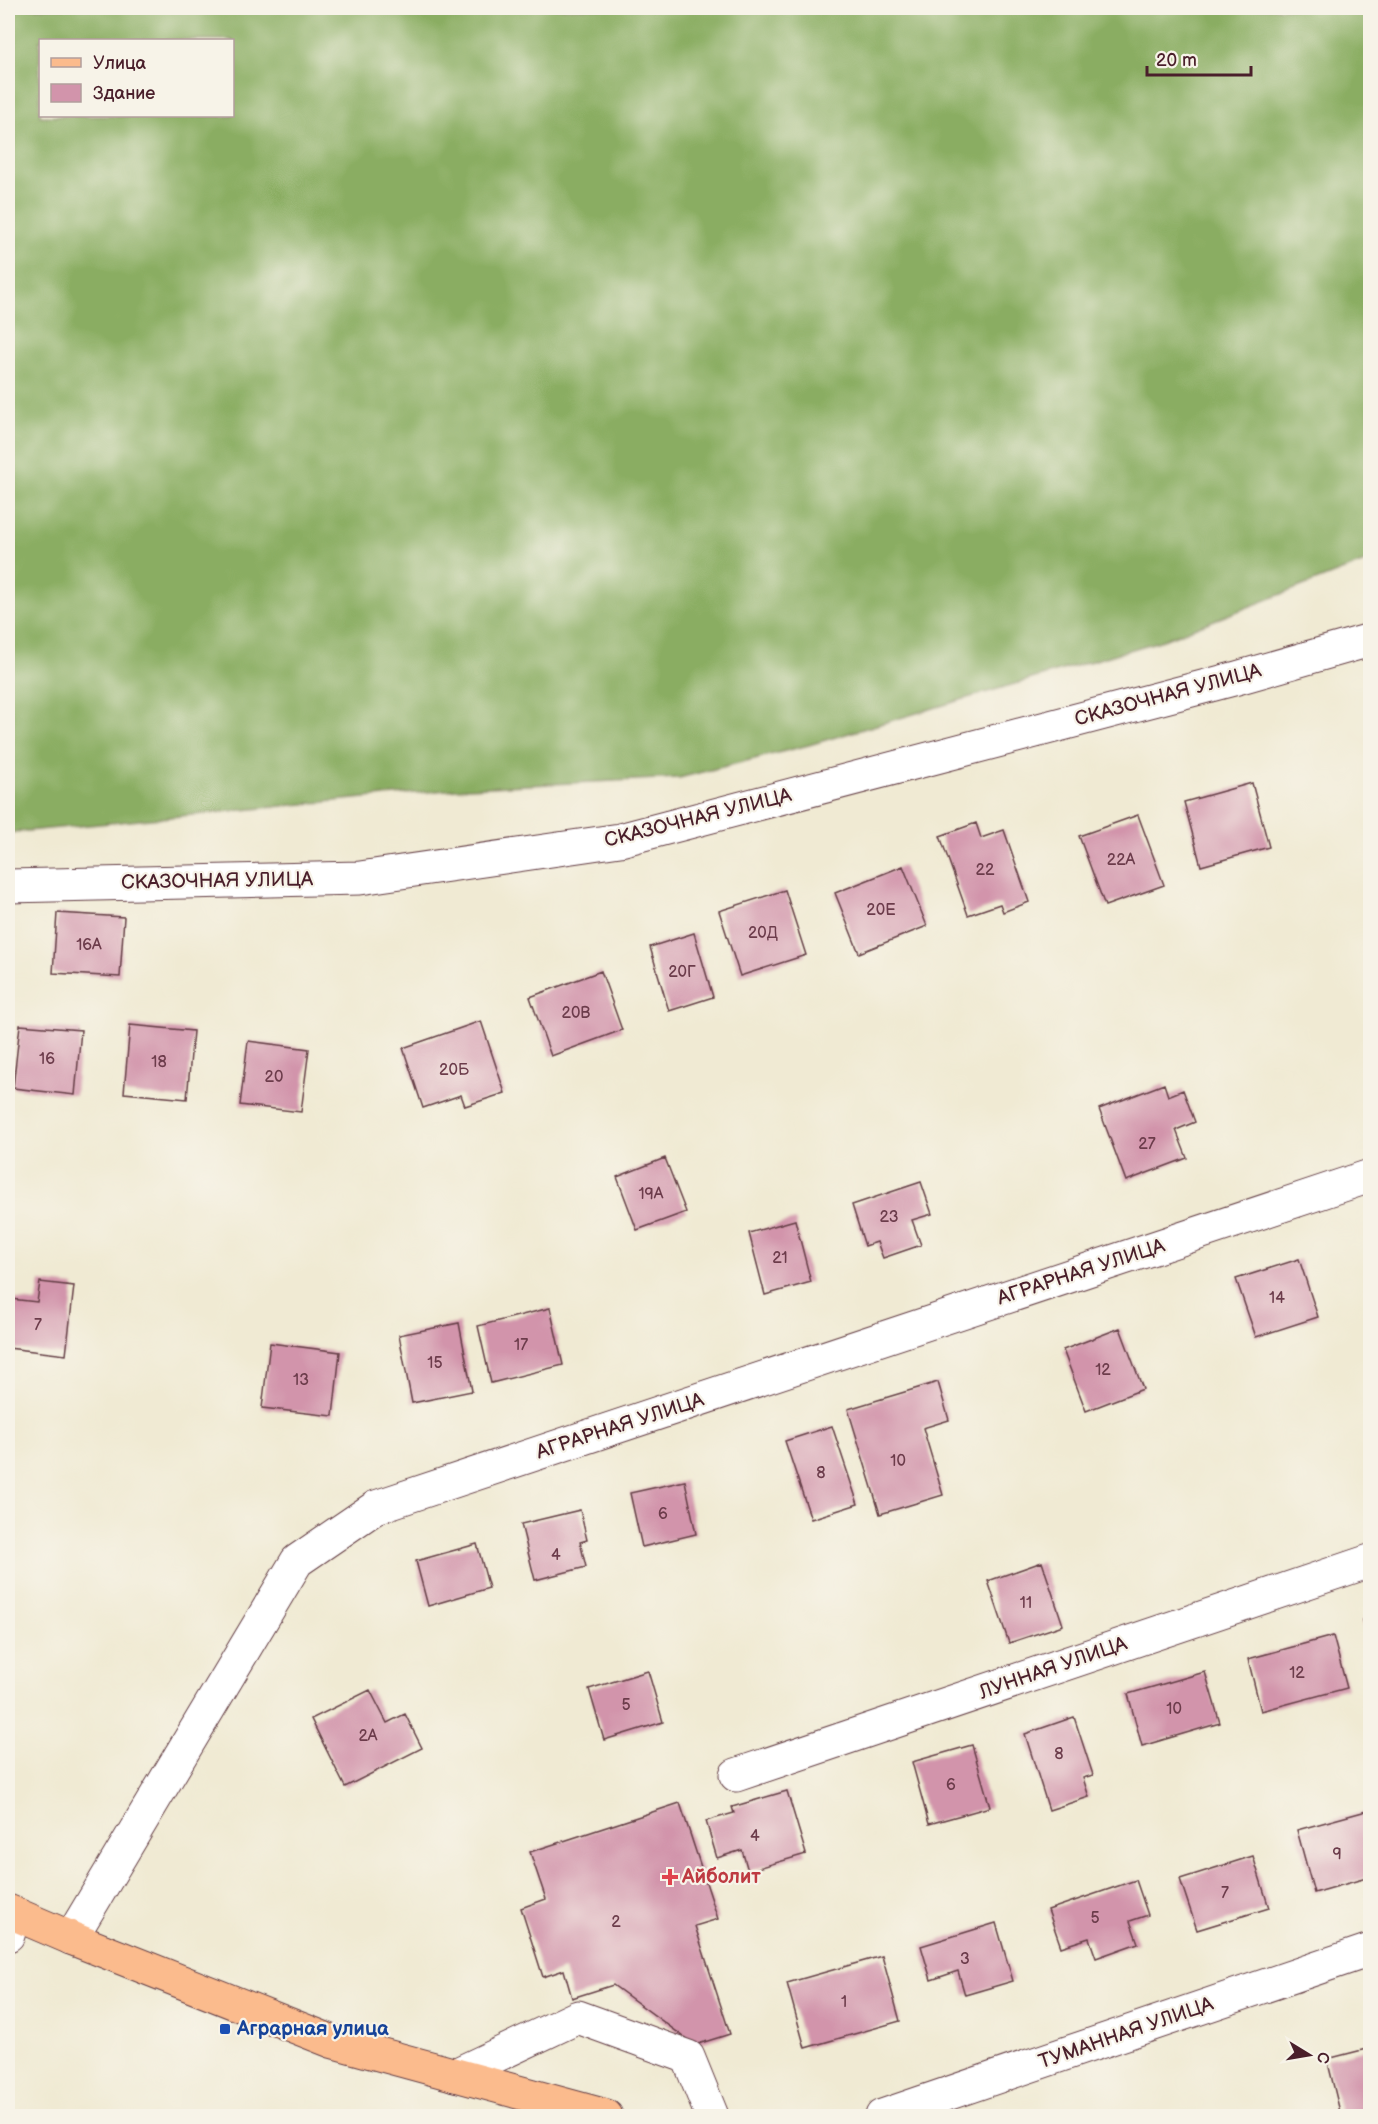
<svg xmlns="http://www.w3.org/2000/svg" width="1378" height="2124" viewBox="0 0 1378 2124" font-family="'Balsamiq Sans',sans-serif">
<rect width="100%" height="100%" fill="#f7f3e8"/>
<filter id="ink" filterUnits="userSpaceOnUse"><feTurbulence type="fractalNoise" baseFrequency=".0167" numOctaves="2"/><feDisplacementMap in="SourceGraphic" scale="12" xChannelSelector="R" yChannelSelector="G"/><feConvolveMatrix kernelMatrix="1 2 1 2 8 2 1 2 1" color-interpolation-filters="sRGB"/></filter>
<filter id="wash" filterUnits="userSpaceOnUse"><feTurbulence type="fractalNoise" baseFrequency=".008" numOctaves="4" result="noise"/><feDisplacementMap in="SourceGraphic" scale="24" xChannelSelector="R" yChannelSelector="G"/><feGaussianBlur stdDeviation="1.35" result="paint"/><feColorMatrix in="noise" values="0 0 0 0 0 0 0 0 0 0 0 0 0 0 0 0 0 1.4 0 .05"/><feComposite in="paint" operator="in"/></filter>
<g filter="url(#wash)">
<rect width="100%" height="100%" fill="#f0ead3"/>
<path fill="#8aad62" stroke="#6a6646" stroke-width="1.5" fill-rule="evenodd" d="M8 8H1370V560L1163 640 809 745 679 778 467 788 8 833ZM40 40H232V116H40Z"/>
<g id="blocks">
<path fill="#d294ab" d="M1252 783 1269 847 1201 866 1184 802Z
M1138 815 1164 885 1105 906 1079 836Z
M976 823 981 838 1004 830 1029 902 1003 912 1000 904 968 915 940 836Z
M903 866 927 926 859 953 835 893Z
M785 890 806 955 740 976 719 911Z
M57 913 124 917 120 977 53 973Z
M694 933 713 997 669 1011 650 947Z
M601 971 622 1030 551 1056 530 997Z
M481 1021 505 1093 465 1106 461 1095 423 1108 403 1048Z
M20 1025 81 1030 75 1095 13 1088Z
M130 1025 193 1031 187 1099 124 1093Z
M248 1041 309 1049 301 1112 240 1105Z
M1164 1084 1168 1096 1183 1090 1195 1122 1176 1130 1187 1158 1126 1181 1099 1109Z
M665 1158 686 1212 637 1230 617 1177Z
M921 1182 932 1214 912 1220 921 1245 883 1258 877 1242 865 1246 852 1205Z
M795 1220 811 1282 765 1295 749 1233Z
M1299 1259 1318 1317 1256 1337 1236 1279Z
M8 1280 13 1281 11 1299 37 1302 40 1282 74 1286 66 1355 8 1348Z
M550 1308 563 1365 491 1383 478 1326Z
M459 1323 472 1391 412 1403 399 1335Z
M1120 1328 1143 1389 1086 1411 1063 1350Z
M270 1343 340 1352 333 1416 262 1408Z
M938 1382 949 1420 923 1428 943 1495 880 1514 848 1409Z
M832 1426 858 1504 811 1519 785 1441Z
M685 1481 696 1534 642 1547 630 1493Z
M580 1510 587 1540 580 1542 586 1567 535 1580 521 1524Z
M477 1544 489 1588 428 1606 416 1561Z
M1042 1562 1063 1625 1009 1643 988 1581Z
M1370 1618V1652L1362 1620Z
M1333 1636 1347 1688 1261 1711 1248 1659Z
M648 1671 663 1722 604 1740 589 1689Z
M1205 1672 1220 1723 1142 1746 1128 1694Z
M370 1690 387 1723 405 1714 422 1748 345 1787 311 1719Z
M1074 1717 1093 1775 1083 1778 1089 1797 1049 1810 1025 1734Z
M972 1745 990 1807 929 1824 912 1762Z
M787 1791 806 1854 748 1871 742 1850 717 1858 706 1821 734 1813 732 1807Z
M680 1803 718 1919 695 1926 730 2034 695 2045 613 1985 572 1998 564 1970 543 1977 521 1908 546 1899 530 1852Z
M1370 1810V1877L1314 1893 1297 1830Z
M1253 1856 1269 1908 1197 1930 1180 1879Z
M1136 1880 1148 1915 1130 1921 1138 1943 1096 1958 1089 1938 1061 1947 1048 1910Z
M996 1923 1013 1981 965 1995 958 1971 931 1980 921 1946Z
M882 1956 900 2021 805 2048 787 1983Z
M1370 2048V2116H1341L1327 2059Z"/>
</g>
</g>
<g filter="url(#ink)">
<use href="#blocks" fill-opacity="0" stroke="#633d44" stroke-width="1.5"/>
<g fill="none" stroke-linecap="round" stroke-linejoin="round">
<defs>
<path id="minor" d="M8 886 360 878 620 840 1237 678 1370 640
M736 1775 1370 1561
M8 1935 14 1915
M71 1938 297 1561 376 1507 1370 1176
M455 2075 578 2017 688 2057 712 2116
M882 2116 1370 1950"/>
<path id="major" d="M8 1911 71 1938 331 2041 606 2116"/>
</defs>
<use href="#minor" stroke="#633d44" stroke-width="35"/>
<use href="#major" stroke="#633d44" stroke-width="35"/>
<use href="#minor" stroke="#fff" stroke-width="33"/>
<use href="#major" stroke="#fbbb8d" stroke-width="33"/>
</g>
</g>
<path fill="#e0444e" stroke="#f7f3e8" stroke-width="2" d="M667 1868h6v6h6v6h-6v6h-6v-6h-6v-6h6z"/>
<rect fill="#1a4fb4" stroke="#f7f3e8" stroke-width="2" x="219" y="2023" width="12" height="12" rx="3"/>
<g text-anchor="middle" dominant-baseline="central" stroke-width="4.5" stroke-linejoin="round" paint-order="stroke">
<g font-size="16" fill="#6c3c4b">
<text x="1121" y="860">22А</text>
<text x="985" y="870">22</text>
<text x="881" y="910">20Е</text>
<text x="763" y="933">20Д</text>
<text x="89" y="945">16А</text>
<text x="682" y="972">20Г</text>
<text x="576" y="1013">20В</text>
<text x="47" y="1059">16</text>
<text x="159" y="1062">18</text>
<text x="454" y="1070">20Б</text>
<text x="274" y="1077">20</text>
<text x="1147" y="1144">27</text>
<text x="651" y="1194">19А</text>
<text x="889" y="1217">23</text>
<text x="780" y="1258">21</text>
<text x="1277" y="1298">14</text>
<text x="38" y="1325">7</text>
<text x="521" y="1345">17</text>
<text x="435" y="1363">15</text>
<text x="1103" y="1370">12</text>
<text x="301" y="1380">13</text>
<text x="898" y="1461">10</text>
<text x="821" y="1473">8</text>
<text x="663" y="1514">6</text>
<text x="556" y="1555">4</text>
<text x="1026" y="1603">11</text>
<text x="1297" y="1673">12</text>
<text x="626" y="1705">5</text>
<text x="1174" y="1709">10</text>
<text x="368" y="1736">2А</text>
<text x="1059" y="1754">8</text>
<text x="951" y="1785">6</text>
<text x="755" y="1836">4</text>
<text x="1337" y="1854">9</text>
<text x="1225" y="1893">7</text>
<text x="1095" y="1918">5</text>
<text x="616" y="1922">2</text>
<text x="965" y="1959">3</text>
<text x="844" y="2002">1</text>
</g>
<g font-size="20" fill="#4a1f2b" stroke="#f7f3e8">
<text transform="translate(1168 695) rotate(-15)">СКАЗОЧНАЯ УЛИЦА</text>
<text transform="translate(698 818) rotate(-14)">СКАЗОЧНАЯ УЛИЦА</text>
<text transform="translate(217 881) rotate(-1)">СКАЗОЧНАЯ УЛИЦА</text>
<text transform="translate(1081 1272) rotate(-18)">АГРАРНАЯ УЛИЦА</text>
<text transform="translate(620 1426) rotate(-18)">АГРАРНАЯ УЛИЦА</text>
<text transform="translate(1053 1668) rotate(-19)">ЛУННАЯ УЛИЦА</text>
<text transform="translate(1126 2033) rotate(-19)">ТУМАННАЯ УЛИЦА</text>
</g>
<g font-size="20" font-weight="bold" fill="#be3a42" stroke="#f7f3e8" text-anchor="start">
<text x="682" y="1877">Айболит</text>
</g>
<g font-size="20" font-weight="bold" fill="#164399" stroke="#f7f3e8" text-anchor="start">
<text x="237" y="2029">Аграрная улица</text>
</g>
</g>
<rect width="1378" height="2124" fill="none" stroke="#f7f3e8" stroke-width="30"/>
<rect x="39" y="39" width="195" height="78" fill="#f7f3e8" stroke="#b29e9c" stroke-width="1.5"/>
<rect x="51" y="58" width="30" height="9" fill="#fbbb8d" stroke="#b29e9c" stroke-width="1.5"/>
<text x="93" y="69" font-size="18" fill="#4a1f2b">Улица</text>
<rect x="51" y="84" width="30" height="18" fill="#d294ab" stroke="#b29e9c" stroke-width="1.5"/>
<text x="93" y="99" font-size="18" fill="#4a1f2b">Здание</text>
<g transform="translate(1309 2055) rotate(101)" stroke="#f7f3e8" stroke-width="4.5" paint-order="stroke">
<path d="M0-4.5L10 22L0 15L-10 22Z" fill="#4a1f2b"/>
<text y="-9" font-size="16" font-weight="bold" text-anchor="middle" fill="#4a1f2b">С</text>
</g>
<path d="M1147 66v9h104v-9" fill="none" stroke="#4a1f2b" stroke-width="3"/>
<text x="1156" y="66" font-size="18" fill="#4a1f2b" stroke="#f7f3e8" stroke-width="4.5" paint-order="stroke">20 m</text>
</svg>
